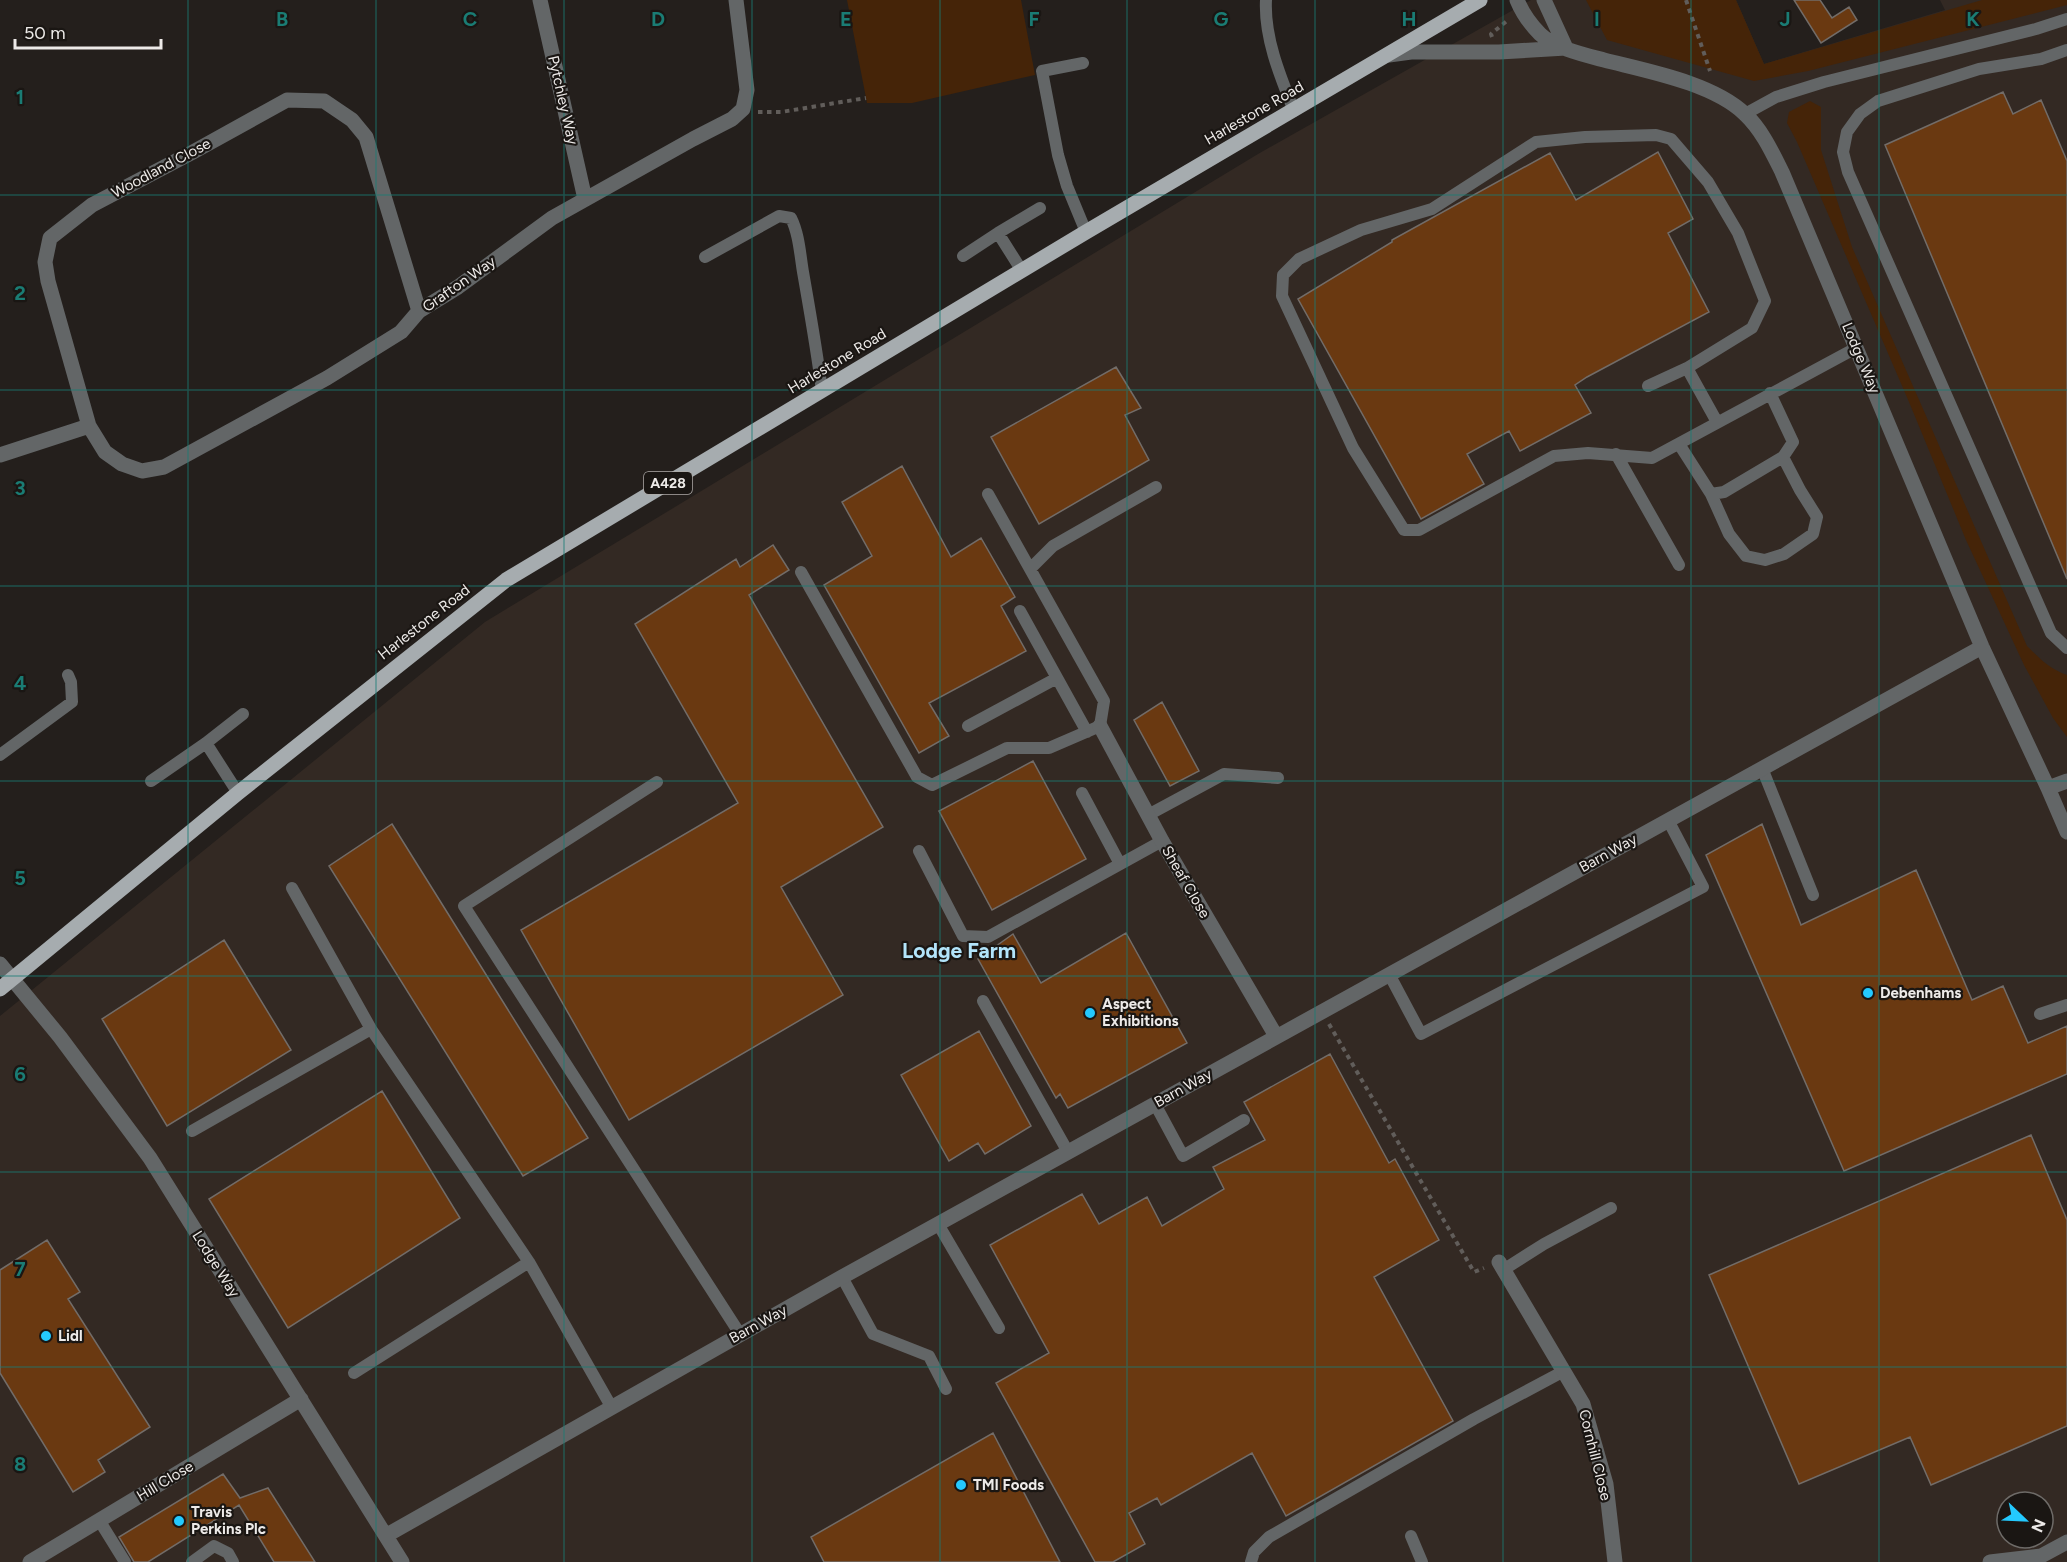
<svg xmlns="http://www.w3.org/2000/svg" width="2067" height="1562" viewBox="0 0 2067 1562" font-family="Figtree,sans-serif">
<rect width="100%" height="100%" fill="#241f1c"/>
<path fill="#332923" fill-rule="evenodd" d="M1531 0H1736L1764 64 1945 10 1940 0H2067V1562H0V1016L485 622 1258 154ZM2007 1502H2043V1538H2007Z"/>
<path fill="#452408" d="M847 0H1021L1035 75 912 103H867Z
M1586 0H1736L1764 64 1982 0H2067V5L1808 71 1754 81 1607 40Z
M1810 101 1821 107V150L1852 247 2027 646C2040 659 2050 669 2067 675V737L2053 718 2024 665 1966 540 1909 402 1797 142 1787 123 1789 112Z"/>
<path fill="#6a3911" stroke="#726c68" stroke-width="1.5" d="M1794 0H1820L1832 18 1849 7 1857 20 1821 43Z
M2003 92 2013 114 2041 100 2067 161V579L1885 145Z
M1658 152 1693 219 1668 233 1709 312 1587 377 1575 385 1591 413 1520 451 1509 431 1467 454 1484 484 1421 519 1298 299 1392 242V240L1550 153 1576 200Z
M1116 367 1141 408 1125 415 1149 460 1039 524 991 437Z
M902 466 951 557 981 538 1015 597 1001 606 1026 651 929 703 949 736 919 753 824 585 872 556 842 502Z
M773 545 789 570 749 595 883 827 781 887 843 995 629 1120 521 930 738 803 635 624 736 559 740 567Z
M1162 702 1199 771 1170 786 1134 720Z
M1033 761 1086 859 992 910 939 811Z
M392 824 588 1138 523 1176 329 866Z
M1762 824 1801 925 1916 870 1972 1000 2003 986 2028 1043 2067 1026V1074L1844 1171 1706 855Z
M1126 933 1187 1043 1068 1108 1060 1094 1056 1098 978 959 1013 934 1041 983Z
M224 940 291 1050 167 1126 102 1019Z
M979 1031 1031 1126 985 1154 978 1143 949 1161 901 1075Z
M1330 1054 1389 1163 1395 1159 1439 1240 1374 1277 1453 1421 1286 1516 1252 1453 1161 1505 1157 1498 1129 1513 1145 1544 1113 1562H1095L996 1383 1049 1353 990 1245 1082 1194 1099 1224 1147 1197 1162 1226 1224 1189 1213 1167 1265 1140 1244 1102Z
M382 1091 460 1218 288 1328 209 1199Z
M2031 1135 2067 1220V1426L1931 1485 1910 1437 1799 1484 1709 1275Z
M47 1240 80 1292 68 1299 150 1427 98 1460 105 1472 73 1492 0 1373V1270Z
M993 1433 1060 1562H824L811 1537Z
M223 1474 240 1498 268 1488 315 1562H274L239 1505 148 1562H134L119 1537Z"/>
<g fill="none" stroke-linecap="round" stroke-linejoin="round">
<path stroke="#615d5a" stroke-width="4" stroke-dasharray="4.5 4.5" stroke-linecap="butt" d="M1686 0 1710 71
M1492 37 1491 34 1508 20
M758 112H781L866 98
M1329 1024 1474 1272 1484 1268"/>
<path stroke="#636667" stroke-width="12" d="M1266 0C1264 37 1280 76 1294 111
M2067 50 2041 59 1979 69 1878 101 1860 114 1847 132 1843 152 1848 172 2051 633 2067 648
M1083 63 1042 71 1058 155 1067 186 1086 232
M1745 114 1776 97 1824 82 2036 29 2067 19
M998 233 1040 208
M963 256 998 233 1022 271
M705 257 779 216 791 218C799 234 800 254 803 272 810 312 817 351 822 391
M1648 386 1687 368
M1717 422 1687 368 1752 328 1765 301 1738 233 1708 182 1671 139 1656 135 1585 137 1536 142 1432 209 1361 230 1299 259 1283 275 1282 296 1353 448 1404 530H1419L1554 456 1588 453 1652 458 1856 348
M1679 444 1711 494 1729 534 1746 556 1765 560 1784 554 1813 534 1817 517 1800 490 1783 457 1793 442 1770 393
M1616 454 1679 565
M1711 494 1724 492 1783 457
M1030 569 1053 546 1156 487
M801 572 917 777 932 785 1007 748H1049L1100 726 1104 701 988 494
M1020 611 1087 732
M968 726 1057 678
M206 743 238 793
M0 755 72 702 71 682 68 675
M1762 768 1813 895
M151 781 206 743 243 714
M657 782 464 906 740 1334
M1082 793 1120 864
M1148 815 1224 774 1278 778
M919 851 963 936 988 937 1162 841
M292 888 371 1029
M1389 974 1421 1034 1703 887 1668 820
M983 1001 1068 1152
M2040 1014 2067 1005
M1155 1104 1183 1156 1244 1120
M192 1131 371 1029 529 1262 612 1408
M938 1224 999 1328
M1503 1270 1544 1244 1611 1208
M842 1277 873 1334 929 1356 946 1389
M354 1373 529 1262
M99 1520 125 1562
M1411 1536 1422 1562
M192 1562 214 1546 228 1553 233 1562
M1251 1562 1254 1552 1269 1537 1474 1419 1564 1371"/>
<path stroke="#636667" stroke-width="15" d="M540 0 585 199
M1517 0C1522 12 1531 25 1540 34 1554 48 1585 55 1604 60 1647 71 1713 83 1745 114 1762 130 1772 152 1782 172L1982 647 2048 788 2067 832
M1544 0 1566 48
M1389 55 1411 52H1499L1566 48
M419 311 366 137 352 120 324 101 287 100 193 152 92 205 50 238 45 262 48 281 89 426 105 452 122 464 142 471 164 467 327 378 401 332 419 311 458 287 552 218 693 139 732 119 743 109 747 90 736 0
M0 455 89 426
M1100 726 1162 841 1276 1036
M2048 788 2067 781
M0 964 60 1037 150 1158 402 1562
M1499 1262 1583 1404 1606 1484 1615 1562
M387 1535 842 1277 1982 647
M30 1562 301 1399
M1990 1562 2041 1556 2067 1542"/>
<path stroke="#a6acaf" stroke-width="15" d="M0 989 238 793 506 580 1086 232 1480 0"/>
</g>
<path fill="none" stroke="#1a7c74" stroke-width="1.5" stroke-opacity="0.55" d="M188 0V1562M376 0V1562M564 0V1562M752 0V1562M940 0V1562M1127 0V1562M1315 0V1562M1503 0V1562M1691 0V1562M1879 0V1562M0 195H2067M0 390H2067M0 586H2067M0 781H2067M0 976H2067M0 1172H2067M0 1367H2067"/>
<g fill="#24c9fe" stroke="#1a1613" stroke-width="2">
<circle cx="1868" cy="993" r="6"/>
<circle cx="1090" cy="1013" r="6"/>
<circle cx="46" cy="1336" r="6"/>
<circle cx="961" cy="1485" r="6"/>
<circle cx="179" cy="1521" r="6"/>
</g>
<g text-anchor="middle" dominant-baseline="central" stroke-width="4.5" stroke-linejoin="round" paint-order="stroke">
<rect fill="#1a1613" stroke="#aeaaa8" stroke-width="1.5" x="644" y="472" width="48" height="22" rx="4.5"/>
<g font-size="14" font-weight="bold" fill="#edeae8">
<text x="668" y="483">A428</text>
</g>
<g font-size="15" fill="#edeae8" stroke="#1a1613">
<text transform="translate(563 100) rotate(77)">Pytchley Way</text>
<text transform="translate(1254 113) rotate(-30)">Harlestone Road</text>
<text transform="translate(161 168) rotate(-28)">Woodland Close</text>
<text transform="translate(459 284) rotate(-35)">Grafton Way</text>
<text transform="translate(1861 358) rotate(67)">Lodge Way</text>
<text transform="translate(837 361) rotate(-31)">Harlestone Road</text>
<text transform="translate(424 622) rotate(-38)">Harlestone Road</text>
<text transform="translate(1608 853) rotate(-29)">Barn Way</text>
<text transform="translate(1186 882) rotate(60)">Sheaf Close</text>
<text transform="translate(1183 1088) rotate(-29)">Barn Way</text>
<text transform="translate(216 1264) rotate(58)">Lodge Way</text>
<text transform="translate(758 1324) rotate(-29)">Barn Way</text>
<text transform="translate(1595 1455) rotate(76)">Cornhill Close</text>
<text transform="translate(165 1481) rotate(-31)">Hill Close</text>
</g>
<g font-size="15" font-weight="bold" fill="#edeae8" stroke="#1a1613" text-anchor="start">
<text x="1880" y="993">Debenhams</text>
<text x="1102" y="1004">Aspect<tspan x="1102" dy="17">Exhibitions</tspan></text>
<text x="58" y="1336">Lidl</text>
<text x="973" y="1485">TMI Foods</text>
<text x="191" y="1512">Travis<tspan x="191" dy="17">Perkins Plc</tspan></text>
</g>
<g font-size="21" font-weight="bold" fill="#b2e4fa" stroke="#1a1613">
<text x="959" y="950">Lodge Farm</text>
</g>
</g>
<g font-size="20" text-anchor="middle" font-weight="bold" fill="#1a7c74" stroke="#1a1613" stroke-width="4.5" stroke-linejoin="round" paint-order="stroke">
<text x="282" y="26">B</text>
<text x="470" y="26">C</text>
<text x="658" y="26">D</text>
<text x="846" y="26">E</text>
<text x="1034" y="26">F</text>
<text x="1221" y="26">G</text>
<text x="1409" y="26">H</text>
<text x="1597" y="26">I</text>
<text x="1785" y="26">J</text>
<text x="1973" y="26">K</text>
<text x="20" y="104">1</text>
<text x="20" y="300">2</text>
<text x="20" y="495">3</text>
<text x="20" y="690">4</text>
<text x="20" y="885">5</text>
<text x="20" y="1081">6</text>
<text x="20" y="1276">7</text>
<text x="20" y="1471">8</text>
</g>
<g transform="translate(2025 1520) rotate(113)"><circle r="28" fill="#1a1613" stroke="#6e6b68" stroke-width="1.5"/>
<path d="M0-4.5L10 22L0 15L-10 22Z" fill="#24c9fe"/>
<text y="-9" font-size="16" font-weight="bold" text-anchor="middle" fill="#edeae8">N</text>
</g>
<path d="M15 39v9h146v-9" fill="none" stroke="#edeae8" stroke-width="3"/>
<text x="24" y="39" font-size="18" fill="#edeae8" stroke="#1a1613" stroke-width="4.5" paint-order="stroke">50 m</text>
</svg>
